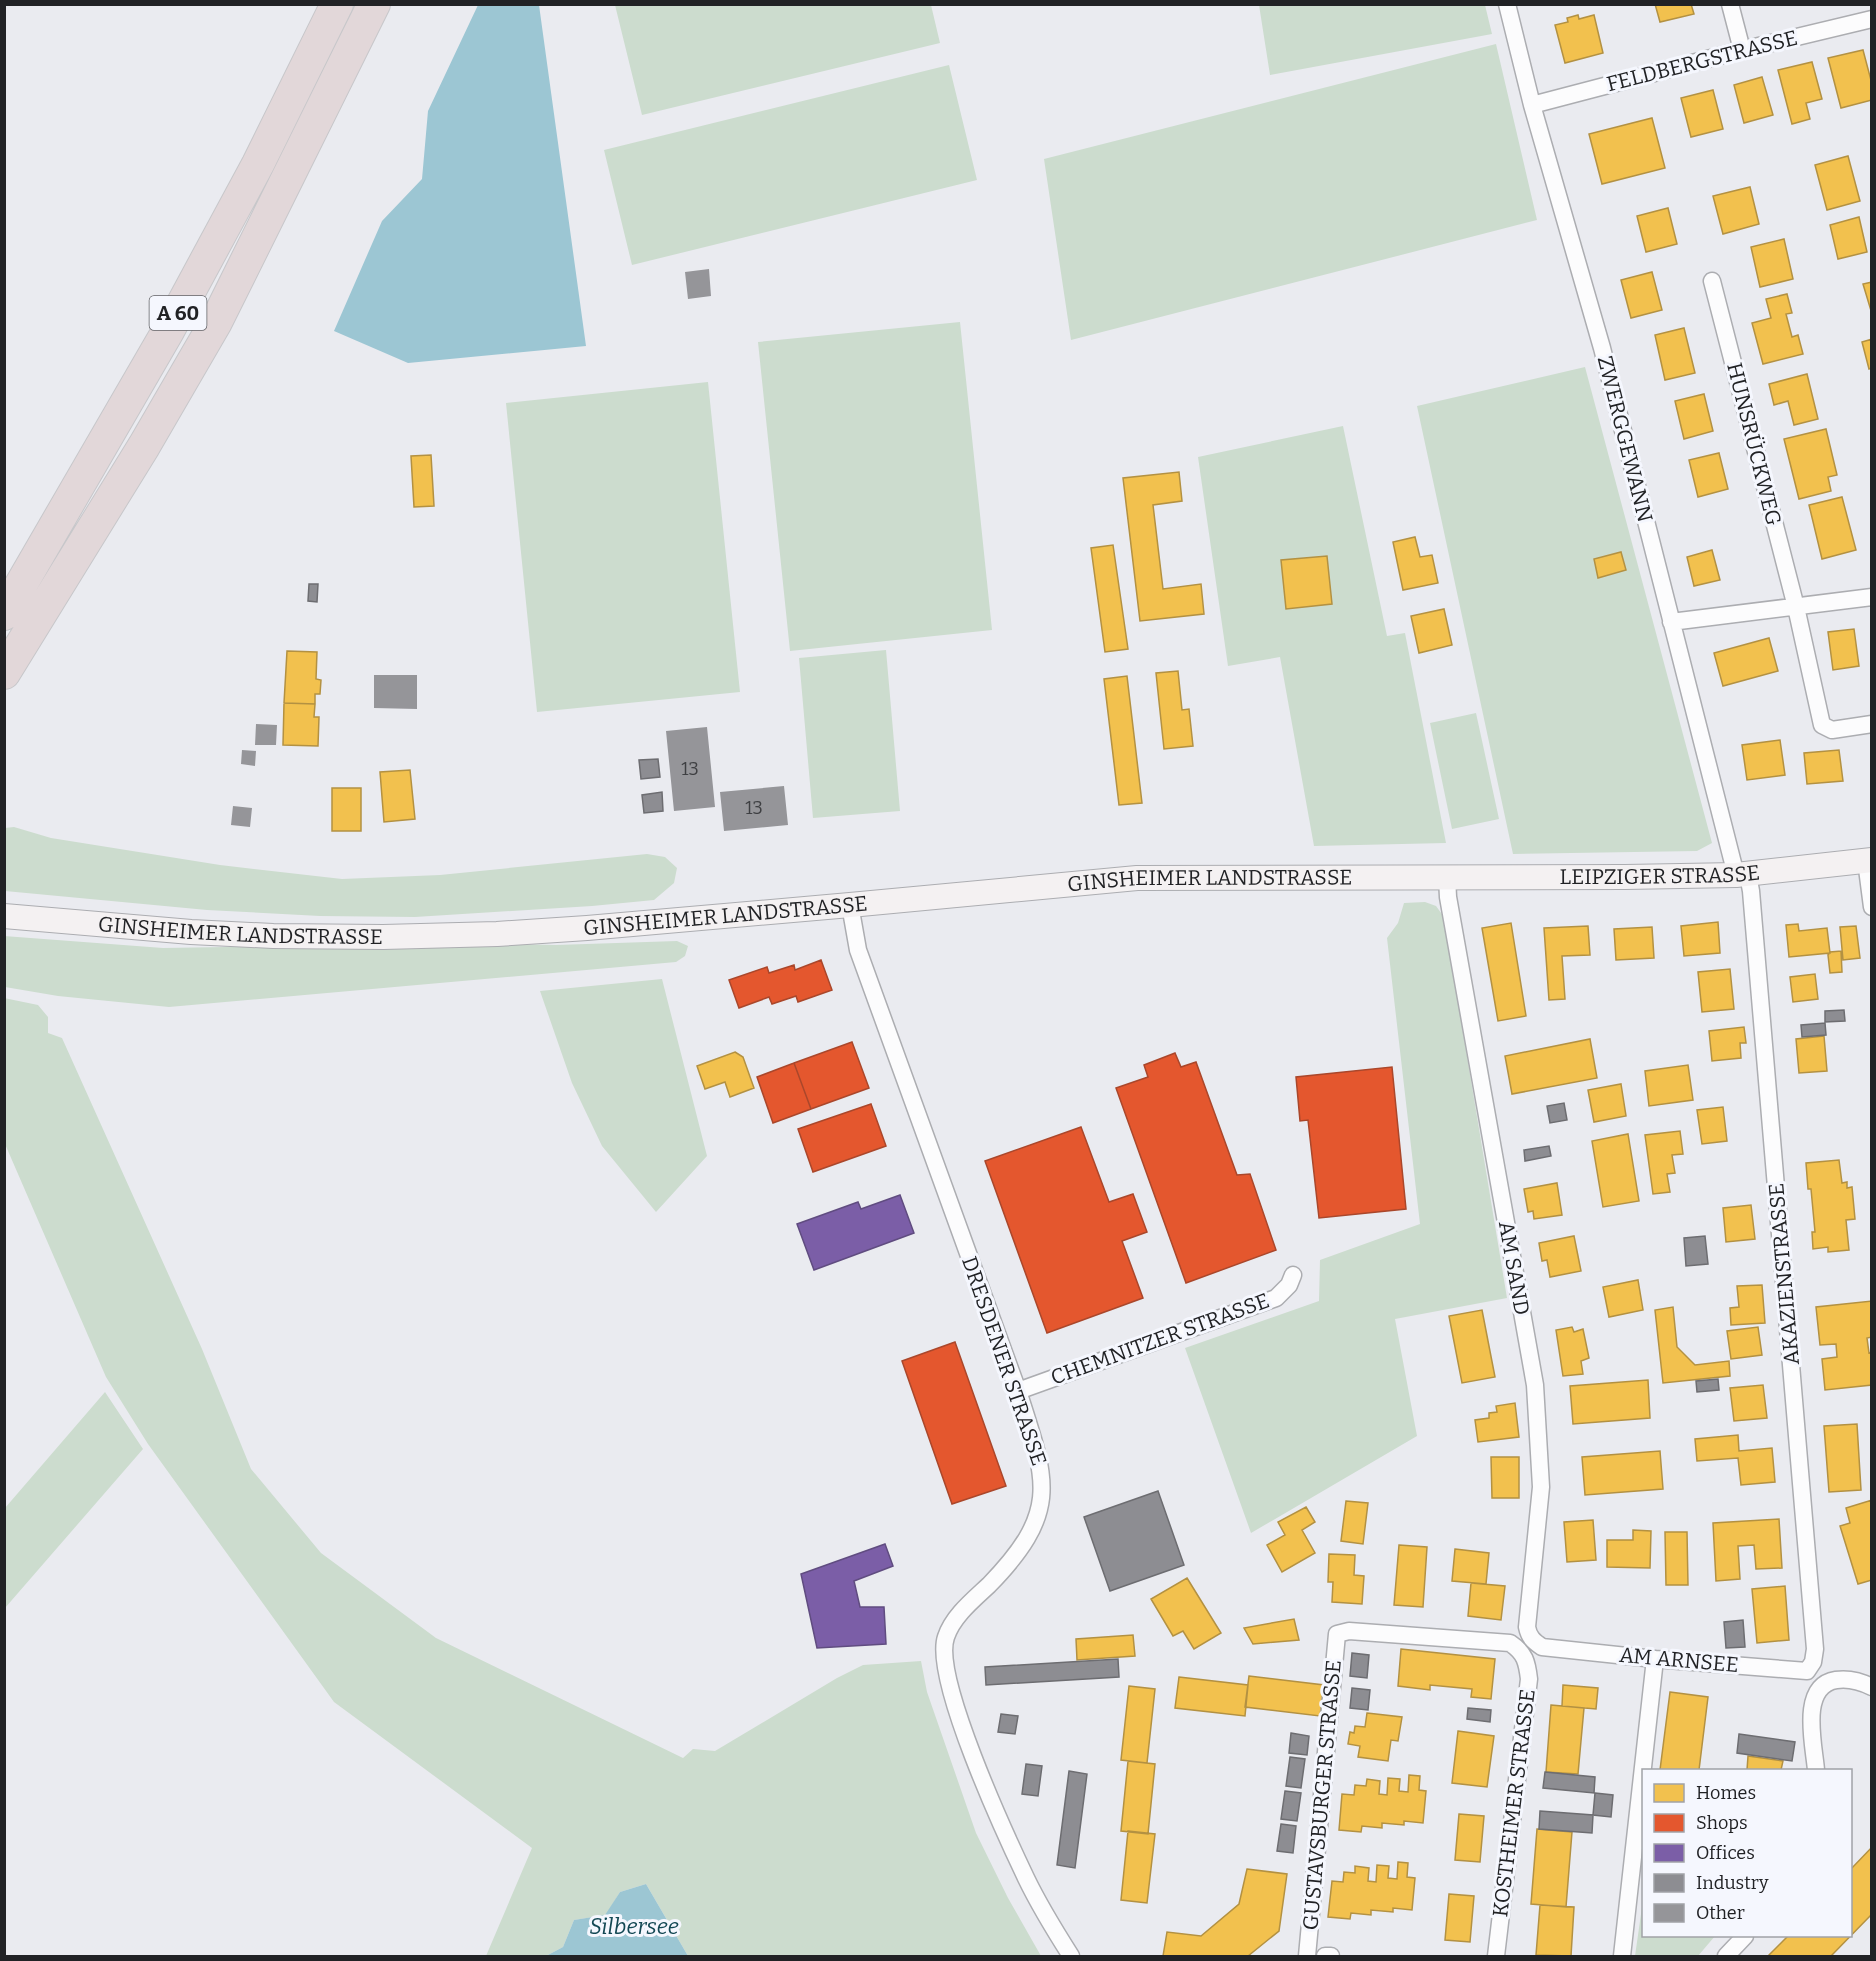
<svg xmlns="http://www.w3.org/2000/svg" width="1876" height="1961" viewBox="0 0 1876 1961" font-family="Bitter,serif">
<rect width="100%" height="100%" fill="#eaebf0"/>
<path fill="#ccdcce" d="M615 5H931L940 43 642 115Z
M1259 5H1485L1492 34 1270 75Z
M1496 44 1537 220 1071 340 1044 159Z
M949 65 977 180 632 265 604 150Z
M960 322 992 630 790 651 758 342Z
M1585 367 1712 843 1697 851 1513 854 1417 406Z
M708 382 740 692 537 712 506 403Z
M1343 426 1387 636 1405 633 1446 843 1314 846 1280 657 1228 666 1198 457Z
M886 650 900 811 813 818 799 658Z
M1476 713 1499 819 1452 829 1430 723Z
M14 827 51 838 220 865 342 879 440 875 647 854 665 857 677 868 674 883 654 900 592 906 415 917 320 916 207 910 5 891V828Z
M1425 902 1436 906 1444 917 1507 1298 1395 1319 1417 1436 1251 1533 1185 1348 1319 1301 1320 1260 1420 1224 1387 938 1398 923 1404 903Z
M4 936 163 948 466 943 556 945 677 941 688 946 685 956 676 962 169 1007 58 996 5 987Z
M662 979 707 1156 656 1212 602 1146 572 1083 540 991Z
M4 998 38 1005 48 1017V1033L62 1038 202 1349 251 1469 321 1553 436 1638 683 1758 693 1749 715 1751 837 1678 863 1665 921 1661 927 1692 976 1833 1008 1898 1041 1956H688L646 1884 620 1892 606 1915 574 1920 563 1947 546 1956H486L532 1848 334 1702 148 1444 106 1377 5 1144Z
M105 1392 143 1449 5 1608V1508Z
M1643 1900 1644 1936H1715L1698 1956H1635Z"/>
<path fill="#9cc6d3" d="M478 5H539L586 346 408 363 334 331 382 221 422 179 428 111Z
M646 1884 688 1956H546L563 1947 574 1920 605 1915 620 1892Z"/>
<path fill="#f2c14e" stroke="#b39142" stroke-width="1.5" d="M1655 4H1691L1694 14 1660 22Z
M1578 15 1579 19 1594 15 1603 53 1565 63 1555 25 1568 22 1567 18Z
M1863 50 1872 84V100L1841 108 1828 58Z
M1812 62 1822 99 1806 103 1810 119 1792 124 1778 70Z
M1762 77 1773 115 1744 123 1734 85Z
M1713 90 1723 129 1691 137 1681 98Z
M1652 118 1665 168 1602 184 1589 134Z
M1848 156 1860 201 1827 210 1815 165Z
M1750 187 1759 224 1723 234 1713 196Z
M1668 208 1677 244 1646 252 1637 216Z
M1859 217 1867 252 1838 259 1830 225Z
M1784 239 1793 279 1760 287 1751 247Z
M1652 272 1662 310 1631 318 1621 280Z
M1872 282V314L1863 284Z
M1787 294 1792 313 1786 314 1792 337 1798 335 1803 354 1763 364 1752 323 1771 318 1766 299Z
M1684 328 1695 373 1665 380 1655 335Z
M1872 339V368L1869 369 1862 342Z
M1807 374 1818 419 1794 425 1788 401 1774 405 1769 384Z
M1704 394 1713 431 1684 439 1675 401Z
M1826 429 1837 475 1828 477 1831 491 1799 499 1784 439Z
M1719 453 1728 489 1698 497 1689 460Z
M431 455 434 506 414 507 411 456Z
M1179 472 1182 501 1153 505 1163 589 1201 584 1204 614 1140 621 1123 478Z
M1842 497 1856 550 1822 559 1809 505Z
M1415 537 1420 557 1432 555 1438 583 1403 590 1393 542Z
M1113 545 1128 649 1105 652 1091 548Z
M1712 550 1720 580 1694 586 1687 557Z
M1621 552 1626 570 1598 578 1594 559Z
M1327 556 1332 604 1286 609 1281 560Z
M1444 609 1452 645 1419 653 1411 616Z
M1854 629 1859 666 1833 670 1828 632Z
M1769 638 1778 671 1723 686 1714 653Z
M287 651 317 652 316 679 321 680 320 694H315V704L284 703Z
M1178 671 1182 710 1189 709 1193 746 1164 749 1156 673Z
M1127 676 1142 803 1119 805 1104 679Z
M284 703 315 704 314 717H319L318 746 283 745Z
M1780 740 1785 775 1747 780 1742 745Z
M1839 750 1843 781 1807 784 1804 753Z
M410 770 415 819 384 822 380 772Z
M332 788H361V831H332Z
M1718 922 1720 953 1684 956 1681 926Z
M1511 923 1526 1016 1498 1021 1482 928Z
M1798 924 1799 931 1827 928 1830 953 1789 957 1786 925Z
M1588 926 1590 955 1562 956 1565 999 1549 1000 1544 928Z
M1856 926 1860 958 1843 960 1840 927Z
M1652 927 1654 958 1616 960 1614 929Z
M1841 951 1842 972 1830 973 1828 955 1830 952Z
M1730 969 1734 1009 1702 1012 1698 972Z
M1815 974 1818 999 1793 1002 1790 977Z
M1744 1027 1746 1043H1740L1741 1058 1712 1061 1709 1031Z
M1824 1036 1827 1071 1799 1073 1796 1039Z
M1590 1039 1597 1078 1512 1094 1505 1056Z
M735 1052 743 1057 754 1088 730 1097 725 1082 705 1089 697 1066Z
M1688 1065 1693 1100 1649 1106 1645 1071Z
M1621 1084 1626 1116 1594 1122 1588 1090Z
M1723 1107 1727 1141 1702 1144 1697 1110Z
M1680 1131 1683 1154 1672 1155 1675 1173 1667 1174 1670 1192 1653 1194 1645 1135Z
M1628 1134 1639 1201 1603 1207 1592 1141Z
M1839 1160 1842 1183 1847 1182V1188L1852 1187 1855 1219 1846 1220 1849 1250 1828 1252V1247L1813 1249 1812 1232H1815L1811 1189H1808L1806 1163Z
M1557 1183 1562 1215 1534 1219 1533 1211 1528 1212 1524 1189Z
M1751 1205 1755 1239 1726 1242 1723 1208Z
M1574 1236 1581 1271 1550 1277 1547 1260 1542 1261 1539 1243Z
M1638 1280 1643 1310 1609 1317 1603 1287Z
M1762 1285 1765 1323 1731 1325 1730 1308 1739 1307 1737 1286Z
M1872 1301V1337L1867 1338 1869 1353 1872 1352V1385L1825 1390 1822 1359 1837 1357 1836 1344 1820 1345 1816 1307Z
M1673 1307 1677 1347 1695 1365 1729 1361 1730 1376 1663 1383 1655 1310Z
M1482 1310 1495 1377 1462 1383 1449 1316Z
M1572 1327 1574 1332 1583 1329 1589 1358 1581 1361 1583 1374 1563 1376 1556 1330Z
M1758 1327 1762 1355 1731 1359 1727 1331Z
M1648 1380 1650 1418 1573 1424 1570 1386Z
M1763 1385 1767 1418 1734 1421 1730 1388Z
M1515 1403 1519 1437 1478 1442 1475 1420 1489 1418V1413L1497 1412 1496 1406Z
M1857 1424 1861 1490 1829 1492 1824 1426Z
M1738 1435 1739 1451 1772 1448 1775 1482 1741 1485 1738 1458 1697 1461 1695 1439Z
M1660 1451 1663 1489 1585 1495 1582 1457Z
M1491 1457H1519V1498H1492Z
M1872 1500V1580L1858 1584 1840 1526 1850 1523 1846 1508Z
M1346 1501 1368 1503 1363 1544 1341 1541Z
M1306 1507 1315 1522 1302 1530 1315 1553 1282 1572 1267 1545 1285 1535 1278 1522Z
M1779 1519 1782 1568 1756 1569 1754 1545 1738 1546 1740 1579 1716 1581 1713 1523Z
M1593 1520 1596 1560 1567 1562 1564 1522Z
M1633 1530 1651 1531 1650 1568 1607 1567V1540H1633Z
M1665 1532H1687L1688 1585H1666Z
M1399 1545 1427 1547 1423 1607 1394 1605Z
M1455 1549 1489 1553 1486 1584 1452 1581Z
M1329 1554 1355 1555 1354 1575 1364 1576 1362 1604 1332 1602 1333 1582H1328Z
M1187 1578 1221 1633 1194 1649 1183 1631 1173 1636 1151 1599Z
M1471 1583 1505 1586 1501 1620 1468 1616Z
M1785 1586 1789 1640 1757 1643 1752 1589Z
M1294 1619 1299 1640 1253 1644 1244 1628Z
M1133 1635 1135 1656 1077 1660 1076 1639Z
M1401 1649 1495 1659 1491 1699 1471 1697 1472 1689 1430 1685V1690L1398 1686Z
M1249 1676 1324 1685 1320 1716 1245 1707Z
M1179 1677 1248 1685 1245 1716 1175 1708Z
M1563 1685 1598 1688 1596 1709 1562 1706Z
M1129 1686 1155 1689 1147 1763 1121 1760Z
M1670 1692 1708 1697 1699 1770H1660Z
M1551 1705 1584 1708 1578 1774 1546 1772Z
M1367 1713 1402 1717 1398 1741 1391 1740 1388 1761 1358 1757 1360 1746 1348 1744 1350 1732 1354 1733 1355 1726 1365 1727Z
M1458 1731 1494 1736 1487 1787 1452 1783Z
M1748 1756 1783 1761 1781 1770H1747Z
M1128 1761 1155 1764 1148 1834 1121 1831Z
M1409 1775 1420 1776 1419 1790 1426 1791 1423 1823 1404 1821V1825L1382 1823V1828L1362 1826 1361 1832 1339 1830 1342 1794 1354 1795 1355 1785 1366 1786 1367 1779 1380 1781 1379 1794 1387 1795 1388 1778 1400 1779 1399 1791 1408 1792Z
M1459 1814 1484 1816 1480 1862 1455 1860Z
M1537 1829 1572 1832 1566 1907 1531 1904Z
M1128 1831 1155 1834 1147 1903 1121 1900Z
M1872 1847V1914L1831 1956H1768L1788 1936H1850V1870Z
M1398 1862 1408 1863 1407 1877 1415 1878 1412 1910 1393 1908V1912L1371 1910V1915L1351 1913 1350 1919 1328 1917 1332 1881 1343 1882 1344 1872 1355 1873V1866L1369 1868 1368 1881 1376 1882 1377 1865 1389 1866 1388 1878 1397 1879Z
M1247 1869 1287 1874 1279 1931 1248 1956H1163L1167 1932 1201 1936 1239 1904Z
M1449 1894 1474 1896 1470 1942 1445 1940Z
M1540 1905 1574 1907 1571 1956 1536 1955Z"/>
<path fill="#e4572e" stroke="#aa472b" stroke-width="1.5" d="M821 960 832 990 798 1002 796 996 772 1004 769 997 739 1008 729 980 767 967 769 973 794 965 795 970Z
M852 1042 869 1088 811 1109 794 1063Z
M1175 1053 1181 1067 1196 1062 1237 1175 1250 1174 1276 1250 1186 1283 1116 1088 1148 1077 1144 1065Z
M794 1063 811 1109 773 1123 757 1077Z
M1392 1067 1406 1209 1319 1218 1308 1120 1300 1121 1296 1077Z
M871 1104 886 1146 813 1172 798 1129Z
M1081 1127 1109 1202 1133 1194 1147 1232 1122 1241 1143 1298 1047 1333 985 1161Z
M955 1342 1006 1486 952 1504 902 1361Z"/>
<path fill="#7b5ea7" stroke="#604c80" stroke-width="1.5" d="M900 1195 914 1233 814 1270 797 1224 858 1202 861 1209Z
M885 1544 893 1566 854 1581 860 1607H884L886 1644 817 1648 801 1574Z"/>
<path fill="#8d8d92" stroke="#6d6d71" stroke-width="1.5" d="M309 584H318L317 602 308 601Z
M658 759 660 777 641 779 639 760Z
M662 792 663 811 644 813 642 795Z
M1844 1010 1845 1021 1825 1022V1011Z
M1825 1023 1826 1035 1802 1037 1801 1025Z
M1564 1103 1567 1120 1550 1123 1547 1106Z
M1549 1146 1551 1156 1525 1161 1524 1150Z
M1705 1236 1708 1264 1686 1266 1684 1238Z
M1718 1379 1719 1390 1697 1392 1696 1381Z
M1158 1491 1184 1565 1110 1591 1084 1517Z
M1743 1620 1745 1647 1726 1648 1724 1622Z
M1352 1653 1369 1655 1367 1678 1350 1676Z
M1118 1659 1119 1677 986 1685 985 1667Z
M1352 1688 1370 1690 1368 1710 1350 1708Z
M1468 1708 1491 1710 1490 1722 1467 1719Z
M1001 1714 1018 1716 1015 1734 998 1732Z
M1291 1733 1309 1736 1307 1755 1289 1753Z
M1739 1734 1795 1742 1792 1761 1737 1753Z
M1290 1757 1305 1759 1301 1788 1286 1786Z
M1026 1764 1042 1766 1038 1796 1022 1794Z
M1069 1771 1087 1774 1075 1868 1057 1865Z
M1545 1772 1595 1777 1594 1793 1543 1788Z
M1285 1791 1301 1793 1297 1821 1281 1819Z
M1595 1793 1613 1795 1611 1817 1593 1815Z
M1540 1811 1593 1815 1592 1833 1539 1829Z
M1281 1824 1296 1826 1293 1853 1277 1851Z"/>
<path fill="#959599" d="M709 269 711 296 688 299 685 272Z
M374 675H417V709L374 708Z
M256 724 277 725 276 745H255Z
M707 727 715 807 674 811 666 731Z
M242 750 256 751 255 766 241 764Z
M784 786 788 825 724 831 720 792Z
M233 806 252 808 250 827 231 825Z"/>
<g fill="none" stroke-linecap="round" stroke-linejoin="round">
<defs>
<path id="street" d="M1507 4 1532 105 1602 348 1736 875
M1730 4 1742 50
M1532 105 1742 50 1872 19
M1712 281 1796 607 1822 725 1832 730 1872 724
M1671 622 1872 597
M1866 861 1872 907
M1447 877 1448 897 1535 1385 1541 1487 1527 1627C1529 1637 1533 1641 1542 1647L1655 1659 1807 1671 1813 1662 1815 1649 1751 891 1748 875
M850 905 858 950 1018 1391C1047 1481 1061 1511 989 1585 973 1600 953 1616 946 1637 932 1677 1006 1836 1026 1878 1039 1905 1055 1931 1071 1956
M1018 1391 1276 1298 1289 1285 1293 1275
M1816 1770C1814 1745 1799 1686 1836 1680 1849 1678 1860 1681 1872 1687
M1307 1956 1337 1634 1349 1631 1510 1643C1525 1653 1527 1662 1529 1679L1496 1956
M1325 1956H1331
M1622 1956 1655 1659
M1726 1956 1745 1936"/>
<g id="secondary">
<path id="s1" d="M4 916 191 932 273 936 383 937 497 934 587 928 850 905 1137 878 1625 877 1736 875 1872 860"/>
</g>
<path id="highway" d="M4 614 168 331 258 164 337 4
M4 673 144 446 216 322 374 4"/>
</defs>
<use href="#street" stroke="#acadb1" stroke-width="19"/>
<use href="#secondary" stroke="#acadb1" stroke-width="26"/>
<use href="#highway" stroke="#c7c7ca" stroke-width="34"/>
<use href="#street" stroke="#fcfcfd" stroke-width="16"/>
<use href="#secondary" stroke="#f4f1f2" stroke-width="24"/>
<use href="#highway" stroke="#e2d7d9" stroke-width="32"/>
</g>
<g text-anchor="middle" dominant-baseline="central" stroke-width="6" stroke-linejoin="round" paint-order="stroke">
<g font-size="18" fill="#3e3f42">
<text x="690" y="769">13</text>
<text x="754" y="808">13</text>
</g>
<rect fill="#f5f7fe" stroke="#616266" stroke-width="1.5" x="149.5" y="296" width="57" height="34" rx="4.5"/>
<g font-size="20" font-weight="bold" fill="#212225">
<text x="178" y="313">A 60</text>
</g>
<g font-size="21" fill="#212225" stroke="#f5f7fe">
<text transform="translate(1702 61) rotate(-14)">FELDBERGSTRASSE</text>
<text transform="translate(1625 439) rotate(76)">ZWERGGEWANN</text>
<text transform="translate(1754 444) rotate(76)">HUNSRÜCKWEG</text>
<text stroke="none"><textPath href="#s1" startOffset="1659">LEIPZIGER STRASSE</textPath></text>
<text stroke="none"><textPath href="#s1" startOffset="1209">GINSHEIMER LANDSTRASSE</textPath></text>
<text stroke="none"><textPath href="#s1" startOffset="723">GINSHEIMER LANDSTRASSE</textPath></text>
<text stroke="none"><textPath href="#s1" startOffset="237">GINSHEIMER LANDSTRASSE</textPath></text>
<text transform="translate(1514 1268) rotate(80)">AM SAND</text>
<text transform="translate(1784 1274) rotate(-95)">AKAZIENSTRASSE</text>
<text transform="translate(1160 1339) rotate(-20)">CHEMNITZER STRASSE</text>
<text transform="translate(1004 1361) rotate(71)">DRESDENER STRASSE</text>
<text transform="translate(1679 1660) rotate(5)">AM ARNSEE</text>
<text transform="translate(1322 1795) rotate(-85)">GUSTAVSBURGER STRASSE</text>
<text transform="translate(1514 1803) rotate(-83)">KOSTHEIMER STRASSE</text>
</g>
<g font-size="22" font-style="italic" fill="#134854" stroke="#f5f7fe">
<text x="634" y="1926">Silbersee</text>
</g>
</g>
<rect width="1876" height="1961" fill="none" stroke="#212225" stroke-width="12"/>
<rect x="1642" y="1769" width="210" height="168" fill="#f5f7fe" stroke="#a0a2a7" stroke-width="1.5"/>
<rect x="1654" y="1784" width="30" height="18" fill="#f2c14e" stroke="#a0a2a7" stroke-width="1.5"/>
<text x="1696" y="1799" font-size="18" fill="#212225">Homes</text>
<rect x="1654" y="1814" width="30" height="18" fill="#e4572e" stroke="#a0a2a7" stroke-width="1.5"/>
<text x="1696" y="1829" font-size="18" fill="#212225">Shops</text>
<rect x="1654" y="1844" width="30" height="18" fill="#7b5ea7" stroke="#a0a2a7" stroke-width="1.5"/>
<text x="1696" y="1859" font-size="18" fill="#212225">Offices</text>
<rect x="1654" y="1874" width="30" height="18" fill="#8d8d92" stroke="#a0a2a7" stroke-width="1.5"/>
<text x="1696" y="1889" font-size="18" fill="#212225">Industry</text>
<rect x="1654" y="1904" width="30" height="18" fill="#959599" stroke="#a0a2a7" stroke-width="1.5"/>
<text x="1696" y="1919" font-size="18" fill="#212225">Other</text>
</svg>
